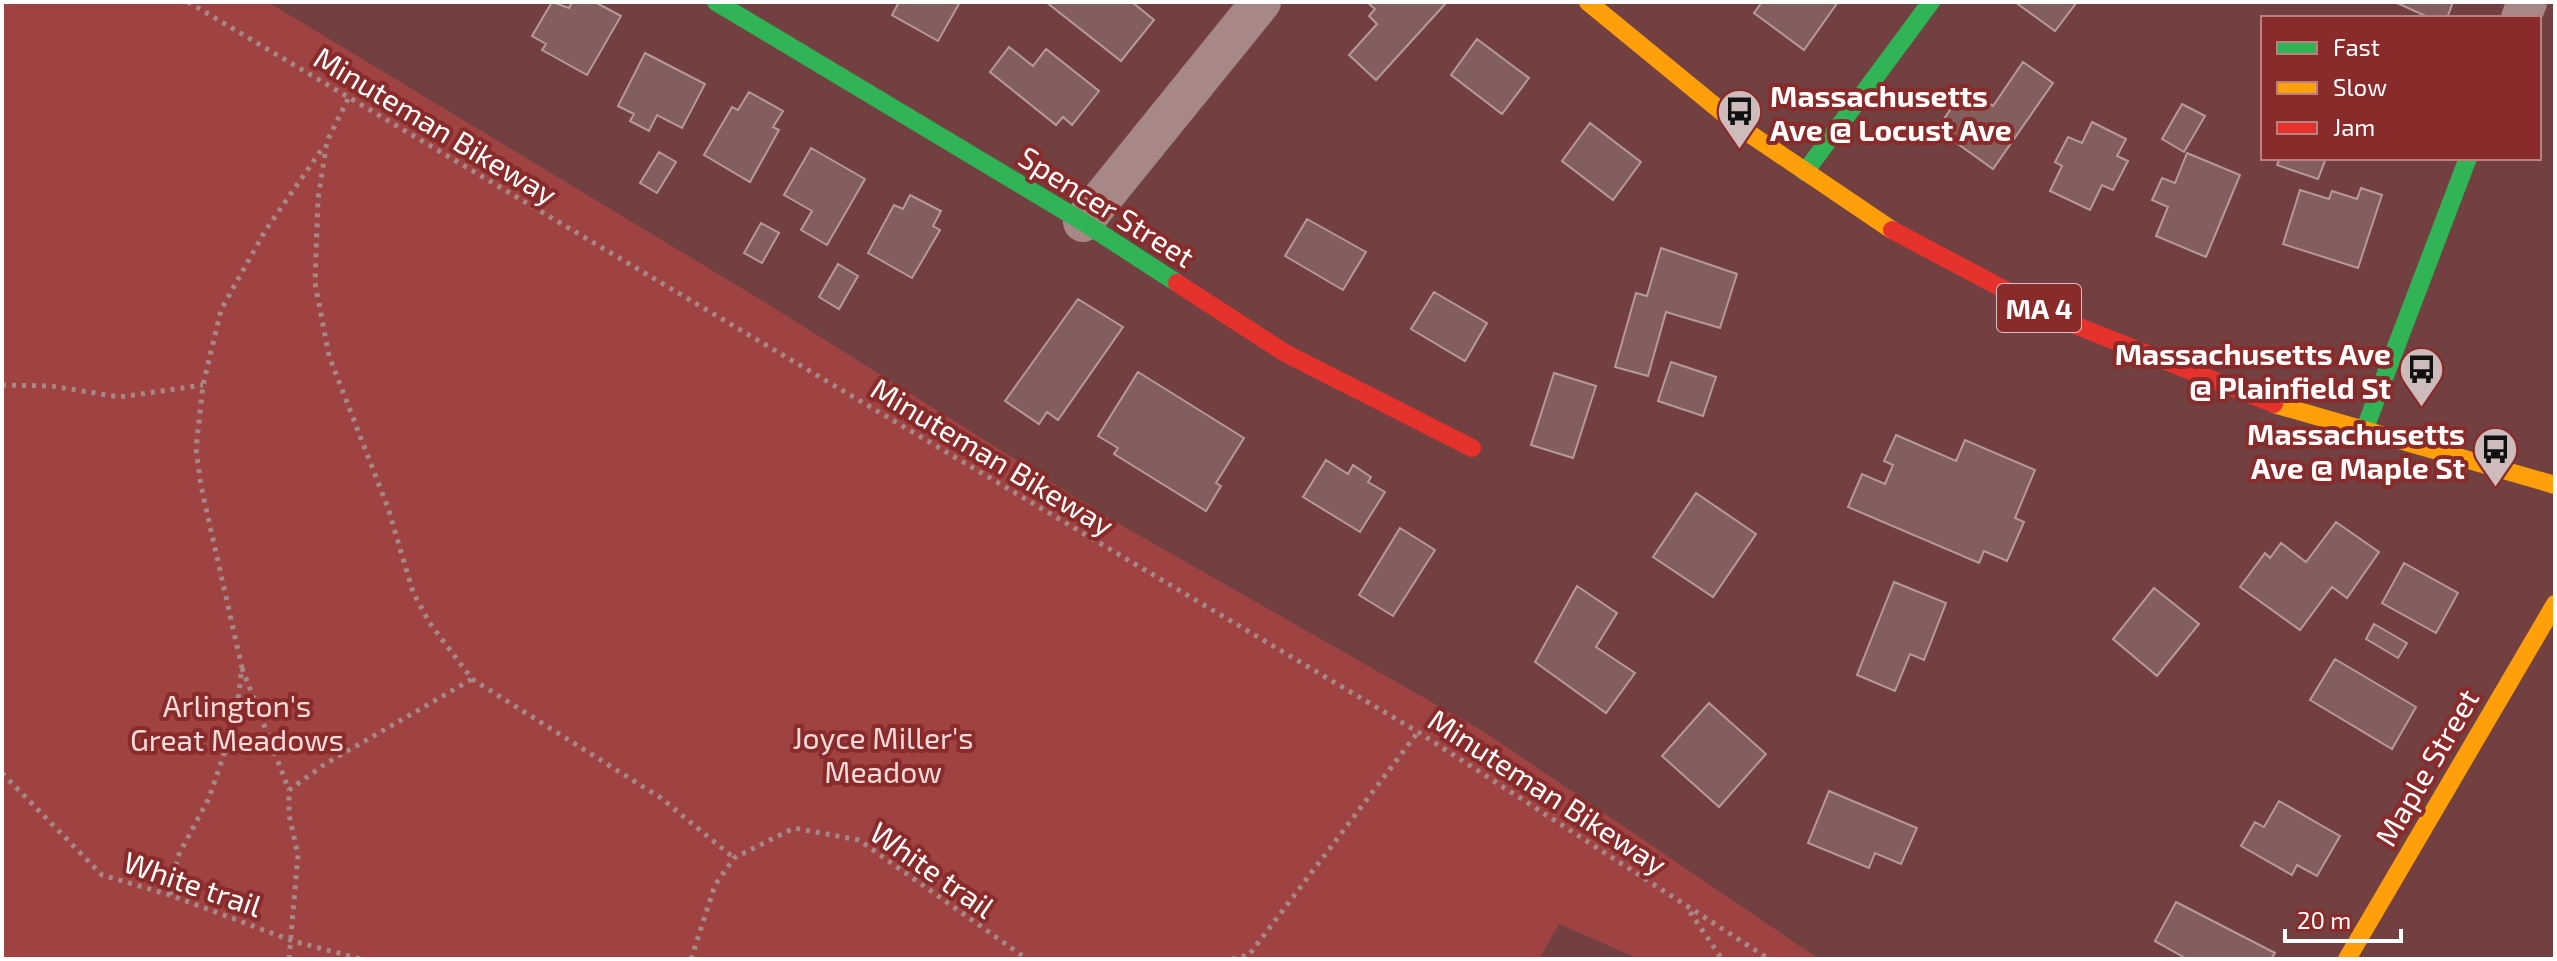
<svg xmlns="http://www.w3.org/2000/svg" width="2557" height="961" viewBox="0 0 2557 961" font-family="'Exo 2',sans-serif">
<rect width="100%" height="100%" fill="#724040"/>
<path fill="#9f4242" d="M2 2H268L771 306 1107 517 1486 733 1819 959H1639L1559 924 1539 959H2Z"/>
<path fill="#845d5d" stroke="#b69a9a" stroke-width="2" d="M552 2 569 8 572 2H595L621 16 587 75 542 50 546 44 532 36Z
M899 2H960L938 41 892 15Z
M1046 2H1132L1154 20 1121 61Z
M1762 2H1838L1804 50 1754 13Z
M2015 2H2077L2055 31Z
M2395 2H2453L2447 18H2430Z
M1368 3 1444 2 1446 3 1376 80 1349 55 1377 24 1369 16 1375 9Z
M1477 39 1529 78 1502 114 1451 75Z
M1009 47 1033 66 1046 49 1099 91 1072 125 1063 117 1056 125 990 72Z
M645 53 705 84 682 128 657 115 649 131 630 121 634 114 618 106Z
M2023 62 2053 83 1993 169 1937 129 1957 100 1972 110 1981 97 1993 106Z
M749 92 783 111 773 127 779 130 750 182 704 155 732 107 738 110Z
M2182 104 2205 116 2184 152 2162 139Z
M2092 122 2126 139 2117 156 2128 161 2113 190 2102 185 2090 210 2050 191 2062 166 2055 162 2068 137 2082 143Z
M1590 123 1641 162 1613 200 1562 161Z
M811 148 865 179 827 245 801 230 812 211 784 195Z
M659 152 676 162 657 193 640 183Z
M2187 153 2240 175 2206 257 2156 236 2168 207 2152 200 2162 178 2175 183Z
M2280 158H2326L2318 179 2277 165Z
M2361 188 2382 195 2358 268 2283 244 2300 190 2329 199 2332 191 2357 199Z
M910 195 941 211 933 226 940 230 912 278 868 253 894 205 903 209Z
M1307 219 1366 252 1343 290 1285 256Z
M761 223 779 233 762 263 744 253Z
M1661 248 1737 274 1720 328 1666 312 1648 376 1615 367 1636 293 1647 296Z
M838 264 858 276 839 309 819 297Z
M1434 292 1487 323 1465 361 1411 329Z
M1078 299 1123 327 1058 420 1047 412 1039 424 1005 401Z
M1671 362 1716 377 1703 416 1658 401Z
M1138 372 1244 438 1216 483 1221 486 1206 511 1114 454 1118 448 1098 436Z
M1554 373 1596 386 1573 458 1531 445Z
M1896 435 1956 461 1965 440 2035 470 2015 518 2024 522 2007 561 1984 551 1979 563 1848 507 1862 474 1885 484 1893 465 1884 461Z
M1326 460 1348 474 1353 465 1371 477 1368 482 1385 492 1360 532 1303 497Z
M1696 493 1756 534 1713 597 1653 557Z
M2336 522 2379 552 2347 598 2332 587 2300 630 2240 587 2265 553 2270 558 2281 543 2306 562Z
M1400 528 1435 550 1393 616 1359 595Z
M2404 563 2458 593 2436 633 2382 603Z
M1894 582 1946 603 1924 660 1910 654 1895 691 1857 675Z
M1577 586 1617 613 1596 647 1635 673 1606 713 1535 662Z
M2154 588 2199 624 2157 676 2113 639Z
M2374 624 2407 643 2398 658 2366 639Z
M2335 659 2416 707 2392 749 2310 700Z
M1709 703 1766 754 1719 807 1662 756Z
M1829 791 1917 828 1901 864 1875 853 1869 868 1808 843Z
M2279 801 2340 836 2317 876 2297 865 2292 875 2241 846 2255 822 2264 827Z
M2176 902 2275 953 2271 959H2187L2155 941Z"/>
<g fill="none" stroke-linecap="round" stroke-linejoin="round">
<path stroke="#a88787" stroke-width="5" stroke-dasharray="4 6" stroke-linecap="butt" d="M188 2 1418 732 1769 959
M348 99 327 141 318 199 315 283 329 356 388 508 413 592 429 622 472 679 661 798 734 858
M2 385 51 386 120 397 203 385
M242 668 289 790
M2 773 102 875 170 895 293 941 361 959
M170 895 178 856 209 798 235 722 242 668 201 486 196 449 203 385 221 310 265 231 324 146
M1690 912 1722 959
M289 959 298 855 289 815V790L325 764 472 679
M691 959 715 885 734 858 794 828 859 840 1027 959
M1232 959 1249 955 1418 732"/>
<path stroke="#a88787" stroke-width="40" d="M2521 18 2527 2
M1083 222 1261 2"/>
<path stroke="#30b455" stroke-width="18" d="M716 2 1083 222 1177 283
M1805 172 1931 2
M2364 431 2468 158"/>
<path stroke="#ff9f0a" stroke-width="18" d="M1588 2 1744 130 1892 230
M2274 404 2555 485
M2347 959 2555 604"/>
<path stroke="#e5322d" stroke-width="18" d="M1892 230 2062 320 2274 404
M1177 283 1285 353 1472 448"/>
</g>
<defs>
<symbol id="bus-pin" viewBox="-11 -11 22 30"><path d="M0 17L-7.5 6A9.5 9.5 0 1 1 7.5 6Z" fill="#cebcbc" stroke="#882b2a"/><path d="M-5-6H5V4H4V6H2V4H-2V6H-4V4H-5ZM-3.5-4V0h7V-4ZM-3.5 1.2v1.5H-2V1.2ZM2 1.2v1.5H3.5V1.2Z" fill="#111"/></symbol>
</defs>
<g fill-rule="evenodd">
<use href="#bus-pin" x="1714" y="86" width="51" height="69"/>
<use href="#bus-pin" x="2396" y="344" width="51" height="69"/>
<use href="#bus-pin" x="2470" y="424" width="51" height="69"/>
</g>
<g text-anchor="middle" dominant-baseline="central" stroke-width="8" stroke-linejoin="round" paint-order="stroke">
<rect fill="#882b2a" stroke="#dbbfbf" stroke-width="2" x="1997" y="284" width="84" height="48" rx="6"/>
<g font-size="28" font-weight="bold" fill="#fff">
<text x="2039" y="308">MA 4</text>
</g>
<g font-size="30" font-weight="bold" fill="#fff" stroke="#882b2a" text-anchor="end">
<text x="1770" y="95" text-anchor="start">Massachusetts<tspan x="1770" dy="34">Ave @ Locust Ave</tspan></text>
<text x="2391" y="353">Massachusetts Ave<tspan x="2391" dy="34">@ Plainfield St</tspan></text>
<text x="2465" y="433">Massachusetts<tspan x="2465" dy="34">Ave @ Maple St</tspan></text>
</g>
<g font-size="30" fill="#fff" stroke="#882b2a">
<text transform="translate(436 125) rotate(31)">Minuteman Bikeway</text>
<text transform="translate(1107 206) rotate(32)">Spencer Street</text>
<text transform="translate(993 456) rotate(31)">Minuteman Bikeway</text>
<text transform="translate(2426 767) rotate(-60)">Maple Street</text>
<text transform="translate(1548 791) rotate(33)">Minuteman Bikeway</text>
<text transform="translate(933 869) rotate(35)">White trail</text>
<text transform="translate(193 883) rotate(19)">White trail</text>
</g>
<g font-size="30" fill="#f7dada" stroke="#882b2a">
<text x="237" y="705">Arlington's<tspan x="237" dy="34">Great Meadows</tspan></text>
<text x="883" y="737">Joyce Miller's<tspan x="883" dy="34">Meadow</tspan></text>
</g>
</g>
<rect width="2557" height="961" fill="none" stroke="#ffffff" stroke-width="8"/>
<rect x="2261" y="16" width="280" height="144" fill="#882b2a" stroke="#b8807f" stroke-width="2"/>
<rect x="2277" y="42" width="40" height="12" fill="#30b455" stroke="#b8807f" stroke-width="2"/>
<text x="2333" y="56" font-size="24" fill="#ffffff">Fast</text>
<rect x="2277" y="82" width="40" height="12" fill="#ff9f0a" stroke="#b8807f" stroke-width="2"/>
<text x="2333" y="96" font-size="24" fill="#ffffff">Slow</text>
<rect x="2277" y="122" width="40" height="12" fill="#e5322d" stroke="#b8807f" stroke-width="2"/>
<text x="2333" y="136" font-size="24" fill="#ffffff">Jam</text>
<path d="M2285 929v12h116v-12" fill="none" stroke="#ffffff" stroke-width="4"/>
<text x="2297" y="929" font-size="24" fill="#ffffff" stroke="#882b2a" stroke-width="6" paint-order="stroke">20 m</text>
</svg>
